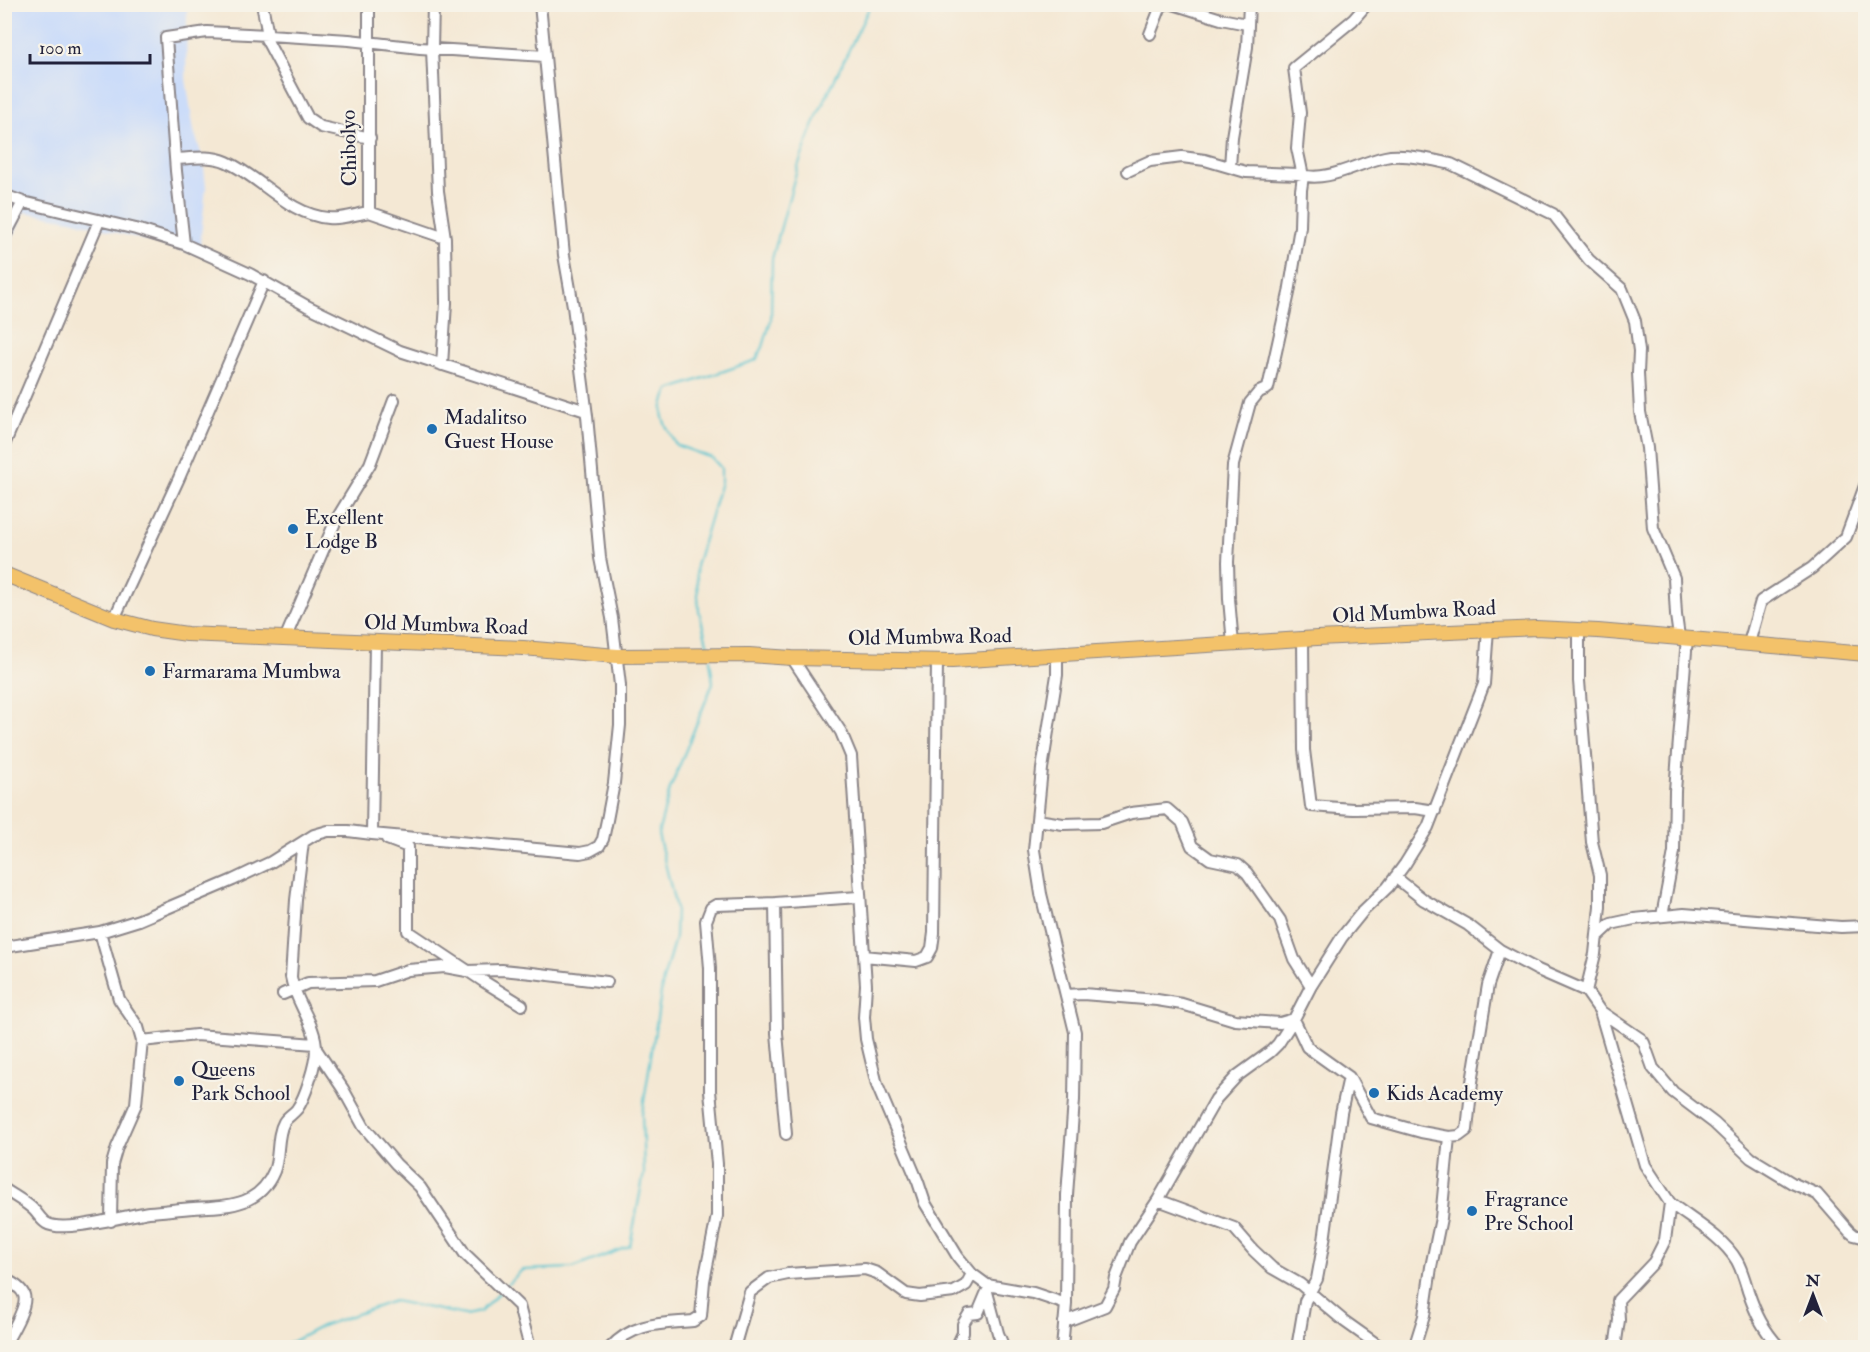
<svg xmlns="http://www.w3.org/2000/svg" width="1870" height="1352" viewBox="0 0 1870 1352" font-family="'IM FELL Double Pica',serif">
<rect width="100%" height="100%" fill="#f7f3e8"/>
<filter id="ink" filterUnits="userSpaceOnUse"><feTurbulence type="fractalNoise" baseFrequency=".0167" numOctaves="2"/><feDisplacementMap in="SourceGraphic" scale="12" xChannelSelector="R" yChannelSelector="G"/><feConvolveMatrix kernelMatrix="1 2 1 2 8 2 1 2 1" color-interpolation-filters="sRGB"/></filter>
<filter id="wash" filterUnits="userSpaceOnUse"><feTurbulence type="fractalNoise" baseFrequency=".008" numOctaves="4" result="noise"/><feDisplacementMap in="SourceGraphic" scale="24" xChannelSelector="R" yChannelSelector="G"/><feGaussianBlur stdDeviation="1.35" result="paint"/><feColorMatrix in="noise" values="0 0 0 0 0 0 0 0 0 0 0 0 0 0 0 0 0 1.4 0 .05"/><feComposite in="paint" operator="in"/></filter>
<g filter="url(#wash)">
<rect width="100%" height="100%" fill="#f4e8d4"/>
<path fill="#cbdcf9" d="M10 5H190L187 12 186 79 194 131 203 160 206 187 199 255 71 220 24 212 5 257 4 16Z"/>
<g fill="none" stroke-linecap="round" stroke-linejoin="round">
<path stroke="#58c4d0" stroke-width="2" d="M709 651 699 611 696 566 721 482V468L712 458 676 445C664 422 656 415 669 390L756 360 763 347 771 320 772 259 797 169 818 114 871 4
M504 1288 522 1270 573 1268 630 1246 644 1173 642 1114 663 980 675 938 676 908 658 834 670 789 713 683 710 659
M280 1348 322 1326 394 1301 465 1315 480 1312 500 1292"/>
</g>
</g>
<g filter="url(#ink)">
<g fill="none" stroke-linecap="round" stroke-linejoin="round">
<defs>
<path id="minor" d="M262 4 268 35
M369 4V212L445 238
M433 4 432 49 438 191 445 238 446 303 442 365
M1173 4 1221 19 1247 24
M1150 34 1161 6 1166 4
M264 35 308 118 321 127 370 138
M176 159C193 158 211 155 227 162 262 178 288 214 328 218 341 220 356 214 369 212
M1230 167 1232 137 1247 47 1249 4
M1128 171 1150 161 1182 157 1205 160 1246 172 1298 174C1327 184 1357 163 1385 157 1402 153 1434 160 1451 164L1553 214 1589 260 1622 289 1635 321 1639 351 1638 373 1640 412 1647 448 1653 528 1674 578 1676 615 1679 637
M4 195 23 202 136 229 184 244 250 274 307 306 400 351 586 411
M4 238 23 202
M184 244 176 171 166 38 207 32 268 35 349 40 420 48 545 56
M4 445 99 221
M114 619 179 478 264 281
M1579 630V681L1592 842 1600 875V906L1595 954 1586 991
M285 639 336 520 370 464 394 400
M1303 639 1304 750 1311 806 1353 809 1415 808 1435 811
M1749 643 1761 601 1812 568 1846 537 1866 483
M1233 644 1229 599 1228 562 1233 465 1250 403 1259 392 1268 388 1289 293 1300 227 1301 190 1303 176 1297 148 1300 113 1294 68 1353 20 1367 4
M1057 655V675L1042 769 1034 850 1041 894 1075 1032 1074 1100 1067 1195 1066 1304 1062 1348
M792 658 841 732 851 756 866 985 864 1017 866 1039 877 1085 918 1182 925 1203 958 1257 972 1274 987 1285 1033 1293 1066 1304
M1037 820 1063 824 1101 823 1131 813 1167 809 1182 822 1192 846 1210 859 1238 865 1247 873 1280 920 1294 959 1311 986
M372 834 580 853 590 851 599 846 603 839 607 820 614 783 620 725V685L612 618 600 558 587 416 573 306 564 255 540 4
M387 839 408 847V931L483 981 522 1005
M1395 877 1424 900 1468 925 1500 950 1538 970 1586 991 1600 1011 1645 1165 1670 1203 1665 1240 1654 1262 1618 1300 1619 1320 1615 1348
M775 903 777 1033 786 1134
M1662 916 1674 852 1675 791 1687 638
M100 932 119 999 138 1027 142 1041 136 1104 117 1147 112 1164 111 1221
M1597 937 1611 924 1634 919 1684 914 1841 927 1866 926
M4 947 100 932 139 920 233 880 271 862 314 835 328 831H348L372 834 375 643
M864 956 916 961 927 957 932 948 934 933 937 661
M283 994 308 983 375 981 408 970 445 967 467 971 502 970 532 973 607 982
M1066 995 1083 994 1157 1000 1182 1004 1235 1020 1280 1023 1294 1019 1307 1047 1349 1077 1371 1118 1421 1132 1449 1137 1441 1218 1431 1267 1424 1316 1414 1348
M1600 1011 1641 1039 1644 1043 1653 1068 1673 1092 1714 1123 1751 1158 1792 1183 1817 1194 1849 1231 1854 1235 1866 1238
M142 1041 196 1035 315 1044
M316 1049 343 1089 364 1127 396 1164 420 1187 465 1254 519 1306 530 1348
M1449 1137 1459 1136 1467 1130 1472 1082 1488 985 1500 950
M4 1189C14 1196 26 1202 34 1210 38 1214 41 1220 46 1223 63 1234 128 1215 149 1212 164 1211 179 1209 194 1208 227 1206 259 1207 274 1171 280 1156 276 1136 284 1122 287 1117 293 1114 297 1109 305 1098 316 1064 316 1049 316 1024 295 1002 291 977L296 900 303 842
M1158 1200 1234 1228 1253 1250 1272 1268 1300 1284 1344 1321 1382 1348
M1670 1203C1693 1221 1722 1236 1737 1261 1742 1270 1745 1281 1748 1291 1756 1315 1763 1329 1780 1348
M4 1279C11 1282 21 1287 24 1295 28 1306 10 1335 4 1346
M987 1292 998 1333 1004 1348
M1064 1322 1105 1306 1114 1289 1116 1278 1130 1242 1158 1200 1216 1099 1237 1076 1270 1052 1278 1044 1294 1019 1311 986 1342 937 1363 911 1388 887 1405 864 1428 827 1484 684 1488 629
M610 1348C633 1322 662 1324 693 1321L701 1316 704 1281 717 1216V1164L710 1091V968L706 921 711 908 716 905 775 903 858 897
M734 1348 750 1292 769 1278 788 1274 865 1269 877 1273 906 1294 920 1296 954 1292 966 1285 972 1274
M956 1348 963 1333V1324L969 1314 978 1313 986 1294
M1297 1348 1305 1301 1317 1279 1324 1241 1341 1113 1349 1077"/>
<path id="major" d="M4 574 114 619 152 629 187 634 523 648 617 656 749 655 792 658 952 661 1317 638 1536 628 1598 631 1866 654"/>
</defs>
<use href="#minor" stroke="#8b8588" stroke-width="14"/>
<use href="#major" stroke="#8b8588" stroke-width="16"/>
<use href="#minor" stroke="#fff" stroke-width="10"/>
<use href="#major" stroke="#f3c26a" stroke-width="14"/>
</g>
</g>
<g fill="#1f6fb2" stroke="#f7f3e8" stroke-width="2">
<circle cx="432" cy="429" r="6"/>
<circle cx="293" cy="529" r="6"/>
<circle cx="150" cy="671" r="6"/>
<circle cx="179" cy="1081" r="6"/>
<circle cx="1374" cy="1093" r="6"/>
<circle cx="1472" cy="1211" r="6"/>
</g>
<g text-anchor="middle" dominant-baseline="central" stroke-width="4.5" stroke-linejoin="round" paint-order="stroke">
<g font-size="21" fill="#22223b" stroke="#f7f3e8">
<text transform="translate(349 148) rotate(-91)">Chibolyo</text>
<text transform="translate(1414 612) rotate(-3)">Old Mumbwa Road</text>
<text transform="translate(446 625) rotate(2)">Old Mumbwa Road</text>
<text transform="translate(930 637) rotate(-1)">Old Mumbwa Road</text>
</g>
<g font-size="21" fill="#22223b" stroke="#f7f3e8" text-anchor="start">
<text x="444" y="417">Madalitso<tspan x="444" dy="24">Guest House</tspan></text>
<text x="305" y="517">Excellent<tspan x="305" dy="24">Lodge B</tspan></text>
<text x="162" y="671">Farmarama Mumbwa</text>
<text x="191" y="1069">Queens<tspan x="191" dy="24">Park School</tspan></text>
<text x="1386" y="1093">Kids Academy</text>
<text x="1484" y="1199">Fragrance<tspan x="1484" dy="24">Pre School</tspan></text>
</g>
</g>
<rect width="1870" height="1352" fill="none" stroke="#f7f3e8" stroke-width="24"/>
<g transform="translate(1813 1295)" stroke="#f7f3e8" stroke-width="4.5" paint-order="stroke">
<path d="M0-4.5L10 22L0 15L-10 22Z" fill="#22223b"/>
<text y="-9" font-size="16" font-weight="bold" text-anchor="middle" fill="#22223b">N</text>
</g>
<path d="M30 54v9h120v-9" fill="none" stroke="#22223b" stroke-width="3"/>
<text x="39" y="54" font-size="18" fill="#22223b" stroke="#f7f3e8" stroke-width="4.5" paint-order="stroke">100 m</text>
</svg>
